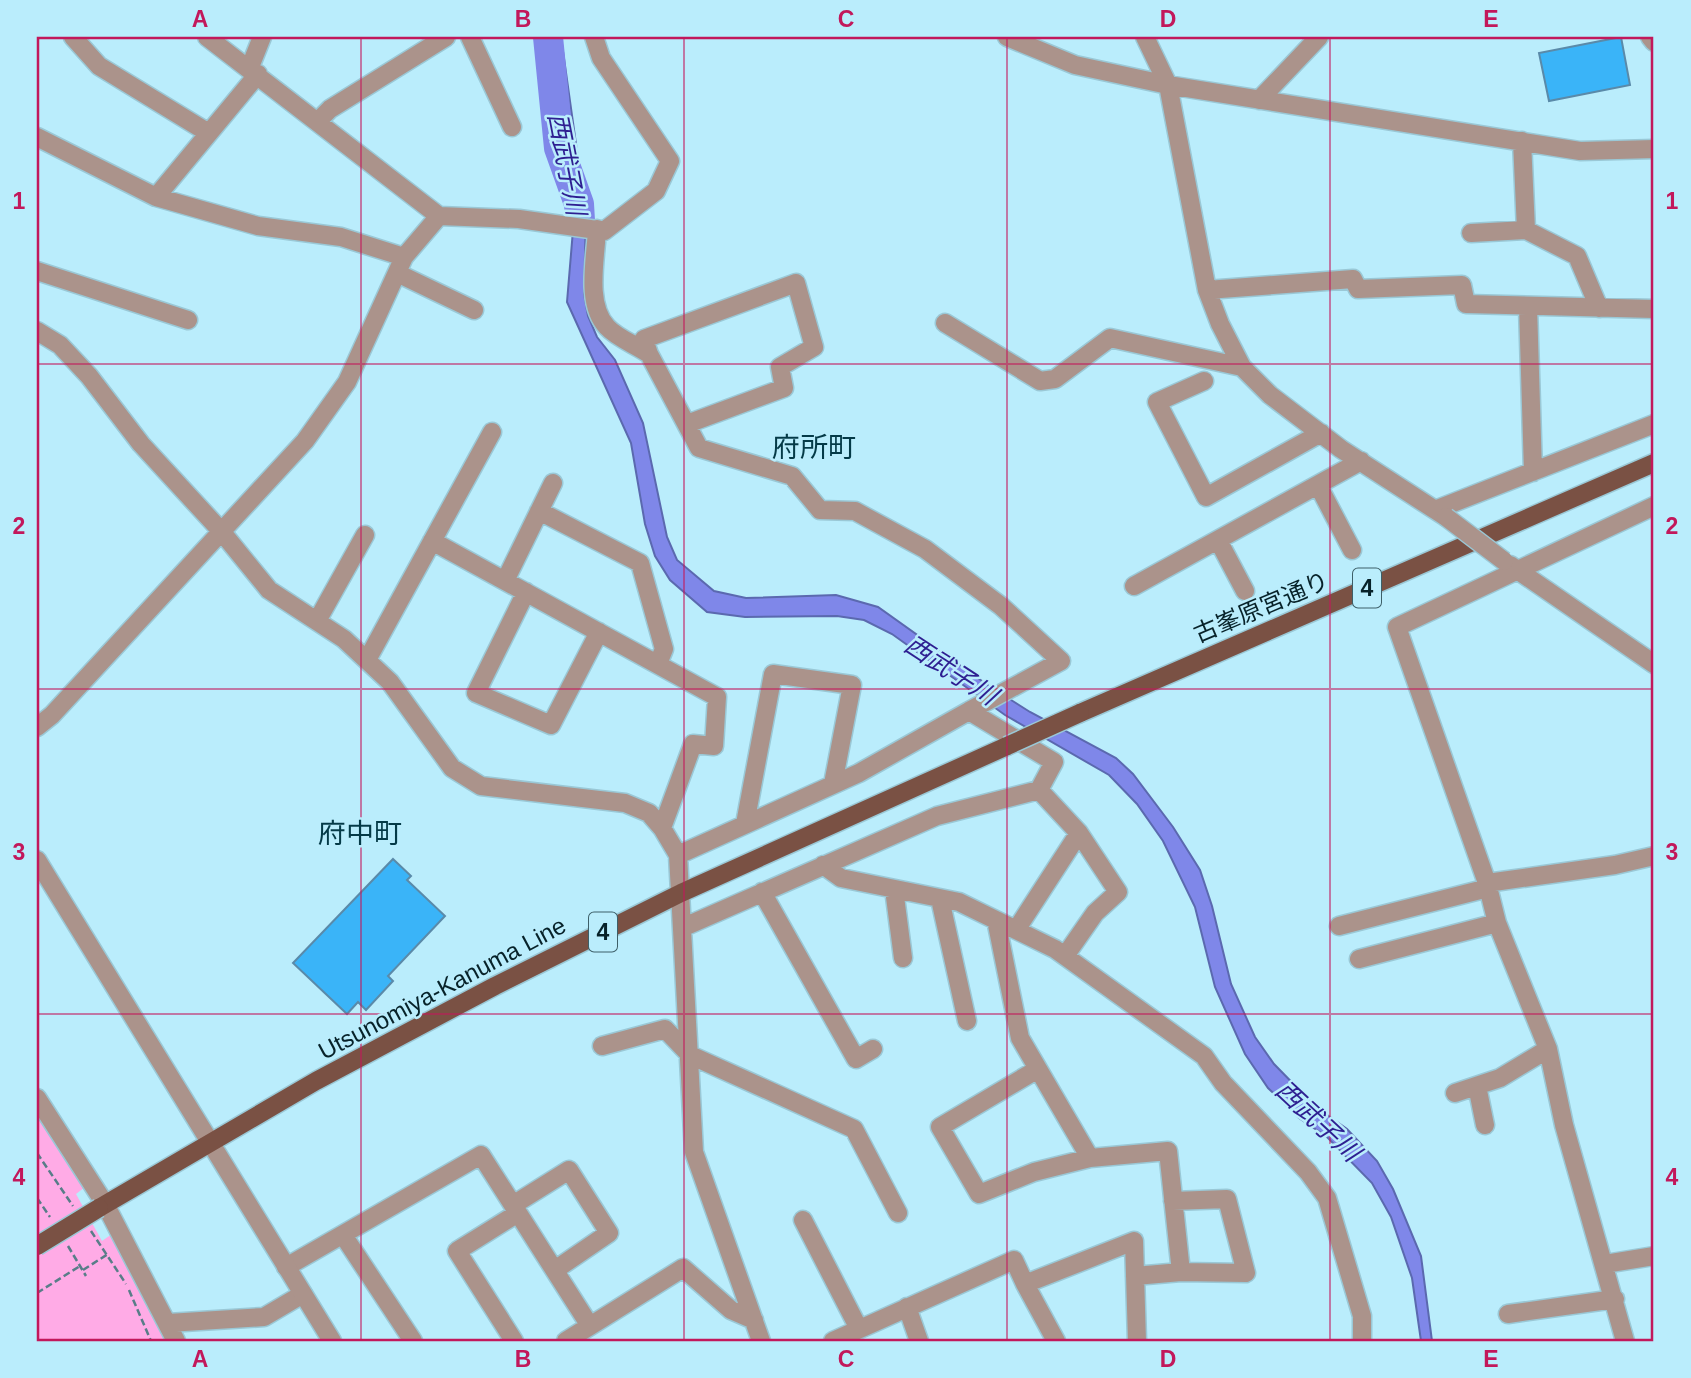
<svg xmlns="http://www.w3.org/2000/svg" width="1691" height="1378" viewBox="0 0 1691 1378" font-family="Helvetica,'Noto Sans JP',sans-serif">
<rect width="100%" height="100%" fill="#baedfc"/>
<path fill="#ffabe6" d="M37 1113 85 1187 76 1194 102 1241 112 1234 168 1341H37Z"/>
<path fill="#7f87e9" stroke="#5b69af" stroke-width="2" d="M542 37H561L586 215 584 294 588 316 597 337 615 360 643 423 667 537 677 560 714 591 746 598 836 595 878 607 989 686 1030 712 1116 758 1133 774 1173 827 1200 870 1212 906 1231 984 1255 1037 1274 1064 1316 1107 1347 1129 1377 1161 1393 1189 1421 1256 1432 1341H1421L1412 1278 1391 1217 1372 1183 1327 1137 1299 1118 1268 1088 1245 1054 1215 987 1195 907 1163 841 1137 804 1109 775 1005 715 892 634 864 620 837 616 745 617 707 612 670 580 655 556 645 524 631 443 567 302 575 206 571 176 559 148V101Z"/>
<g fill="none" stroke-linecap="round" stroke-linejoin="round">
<path stroke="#7f87e9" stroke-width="30" d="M548 37 559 148 579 204 580 221"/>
</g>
<path fill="#3ab4f8" stroke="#5a8aa9" stroke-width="2" d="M1621 37 1630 85 1549 101 1539 53Z
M393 859 411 876 407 880 445 916 388 976 393 981 366 1010 358 1002 347 1014 293 963Z"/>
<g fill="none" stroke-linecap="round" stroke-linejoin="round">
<defs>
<path id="minor" d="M73 37 99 66 207 132
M207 37 439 216 519 219 604 231 656 191 670 161 601 58 594 37
M470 37 512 127
M1007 37 1075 65 1168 85 1580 151 1654 149
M1145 37 1168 85 1207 290 1220 324 1242 367 1270 395 1341 449 1446 517
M250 67 262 37
M1259 100 1319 37
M318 121 330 109 446 37
M37 137 156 197 258 226 341 237 404 257
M156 197 258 74
M597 229C596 257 585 304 607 327 617 338 636 345 649 354
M1526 230 1577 256 1599 308
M1471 233 1526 230 1522 141
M37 271 188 320
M397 273 474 310
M1207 290 1353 279 1358 289 1462 285 1466 304 1654 309
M1528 306 1533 472
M945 323 1040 381 1055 379 1110 338 1242 367
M37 331 60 345 89 376 141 444 221 531 269 590 344 639 390 682 452 768 481 786 625 803 649 813 662 828 678 855 694 1152 761 1341
M1204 381 1157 402 1206 497 1321 433
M687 424 784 388 780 367 814 347 796 283 644 339 649 354 699 448 792 476 820 510 855 511 925 549 1001 606 1061 661 969 711
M1318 485 1352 550
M1435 510 1654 424
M539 511 640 563 664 649 658 664
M1218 540 1245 591
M432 541 717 697 714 746 693 744 662 828
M1510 565 1654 664
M505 581 553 483
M1134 586 1361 461
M526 592 476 693 551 725 599 632
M317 621 365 535
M367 660 492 432
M37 727 52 715 305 441 347 382 404 257 439 216
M1039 790 1079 833 1118 892 1095 913 1065 956
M745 824 773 674 852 685 833 784
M678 855 859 773 969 711 1054 762 1039 790 937 816 684 927
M823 865 841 878 959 902 1055 949 1204 1056 1223 1083 1308 1172 1327 1198 1362 1316V1341
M1487 883 1615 865 1654 856
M894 889 903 958
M762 892 856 1059 873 1049
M940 899 967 1021
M996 920 1020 1038 1090 1158 1168 1151 1181 1272 1135 1276
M1339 926 1488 888
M1016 930 1079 833
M1359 959 1497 923
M602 1046 665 1029 690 1055 854 1129 898 1213
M1038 1069 940 1127 979 1194 1034 1172 1090 1158
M1477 1086 1485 1125
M1455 1093 1500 1078 1548 1049
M37 1098 105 1204 176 1341
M1173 1201 1227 1199 1246 1273 1181 1272
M513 1205 569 1170 609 1233 555 1270
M803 1220 859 1329
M343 1235 413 1341
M1605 1264 1654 1256
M286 1267 481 1155 590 1326 683 1268 731 1310 754 1320
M907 1307 919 1341
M1508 1314 1615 1299
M168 1323 264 1317 303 1294
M514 1341 457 1251 518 1213
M566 1341 590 1326
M833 1341 1014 1260 1025 1284
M1056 1341 1025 1284 1134 1241 1137 1341
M1625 1341 1564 1125 1548 1049 1497 923 1487 883 1397 627 1654 506"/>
<path id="tertiary" d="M1650 37 1654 42
M37 860 332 1341"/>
<path id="primary" d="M1080 713 1654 463
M99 1208 316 1081 495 986 681 893 1007 746"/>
</defs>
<use href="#minor" stroke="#9ac8d6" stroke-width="21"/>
<use href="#tertiary" stroke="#9ac8d6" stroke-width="21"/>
<use href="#primary" stroke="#9ac8d6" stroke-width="21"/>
<path stroke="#587d88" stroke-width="2.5" stroke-dasharray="7 3.5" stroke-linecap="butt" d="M37 1153 73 1206
M37 1198 50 1217
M91 1231 126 1284
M68 1246 86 1276
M83 1270 108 1254
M129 1290 151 1341
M37 1293 80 1266"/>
<use href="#minor" stroke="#ab938b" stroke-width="18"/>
<use href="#tertiary" stroke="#ab938b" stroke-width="18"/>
<use href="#primary" stroke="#7a5144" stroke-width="18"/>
<defs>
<path id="minor-bridge" d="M1446 517 1504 561"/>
<path id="primary-bridge" d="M1007 746 1080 713
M37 1246 99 1208"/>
</defs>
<use href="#minor-bridge" stroke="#9ac8d6" stroke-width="21" stroke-linecap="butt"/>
<use href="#primary-bridge" stroke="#9ac8d6" stroke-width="21" stroke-linecap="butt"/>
<use href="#minor-bridge" stroke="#ab938b" stroke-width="18"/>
<use href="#primary-bridge" stroke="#7a5144" stroke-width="18"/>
</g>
<path fill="none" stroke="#c2185b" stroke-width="2" stroke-opacity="0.55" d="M361 37V1341M684 37V1341M1007 37V1341M1330 37V1341M37 364H1654M37 689H1654M37 1014H1654"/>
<g text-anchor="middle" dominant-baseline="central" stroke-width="5" stroke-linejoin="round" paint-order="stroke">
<g fill="#baedfc" stroke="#3d5f68" stroke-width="2">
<rect x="1353" y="568.5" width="28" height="39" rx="5"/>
<rect x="589" y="912.5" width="28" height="39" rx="5"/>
</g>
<g font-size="23" font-weight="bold" fill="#072229">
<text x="1367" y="588">4</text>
<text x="603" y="932">4</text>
</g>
<g font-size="24" fill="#072229" stroke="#baedfc">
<text transform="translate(1261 607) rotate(-23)">古峯原宮通り</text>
<text transform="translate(442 988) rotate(-28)">Utsunomiya-Kanuma Line</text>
</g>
<g font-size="26" font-style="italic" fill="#2e1f91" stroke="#baedfc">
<text transform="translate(567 164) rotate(79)">西武子川</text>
<text transform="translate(951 670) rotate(33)">西武子川</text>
<text transform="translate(1318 1121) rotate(43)">西武子川</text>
</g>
<g font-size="28" fill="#043a47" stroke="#baedfc">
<text x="814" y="447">府所町</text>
<text x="360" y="833">府中町</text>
</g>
</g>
<rect width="1691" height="1378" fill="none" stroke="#baedfc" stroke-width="77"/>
<rect x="38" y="38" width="1614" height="1302" fill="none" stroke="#c2185b" stroke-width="2.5"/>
<g font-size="23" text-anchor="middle" font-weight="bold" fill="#c2185b">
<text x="200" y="27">A</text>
<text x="523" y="27">B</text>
<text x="846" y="27">C</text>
<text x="1168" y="27">D</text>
<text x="1491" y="27">E</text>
<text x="19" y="209">1</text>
<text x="1672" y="209">1</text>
<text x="19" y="534">2</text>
<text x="1672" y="534">2</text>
<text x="19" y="860">3</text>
<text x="1672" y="860">3</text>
<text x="19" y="1185">4</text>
<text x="1672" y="1185">4</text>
<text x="200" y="1367">A</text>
<text x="523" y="1367">B</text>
<text x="846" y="1367">C</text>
<text x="1168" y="1367">D</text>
<text x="1491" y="1367">E</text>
</g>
</svg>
